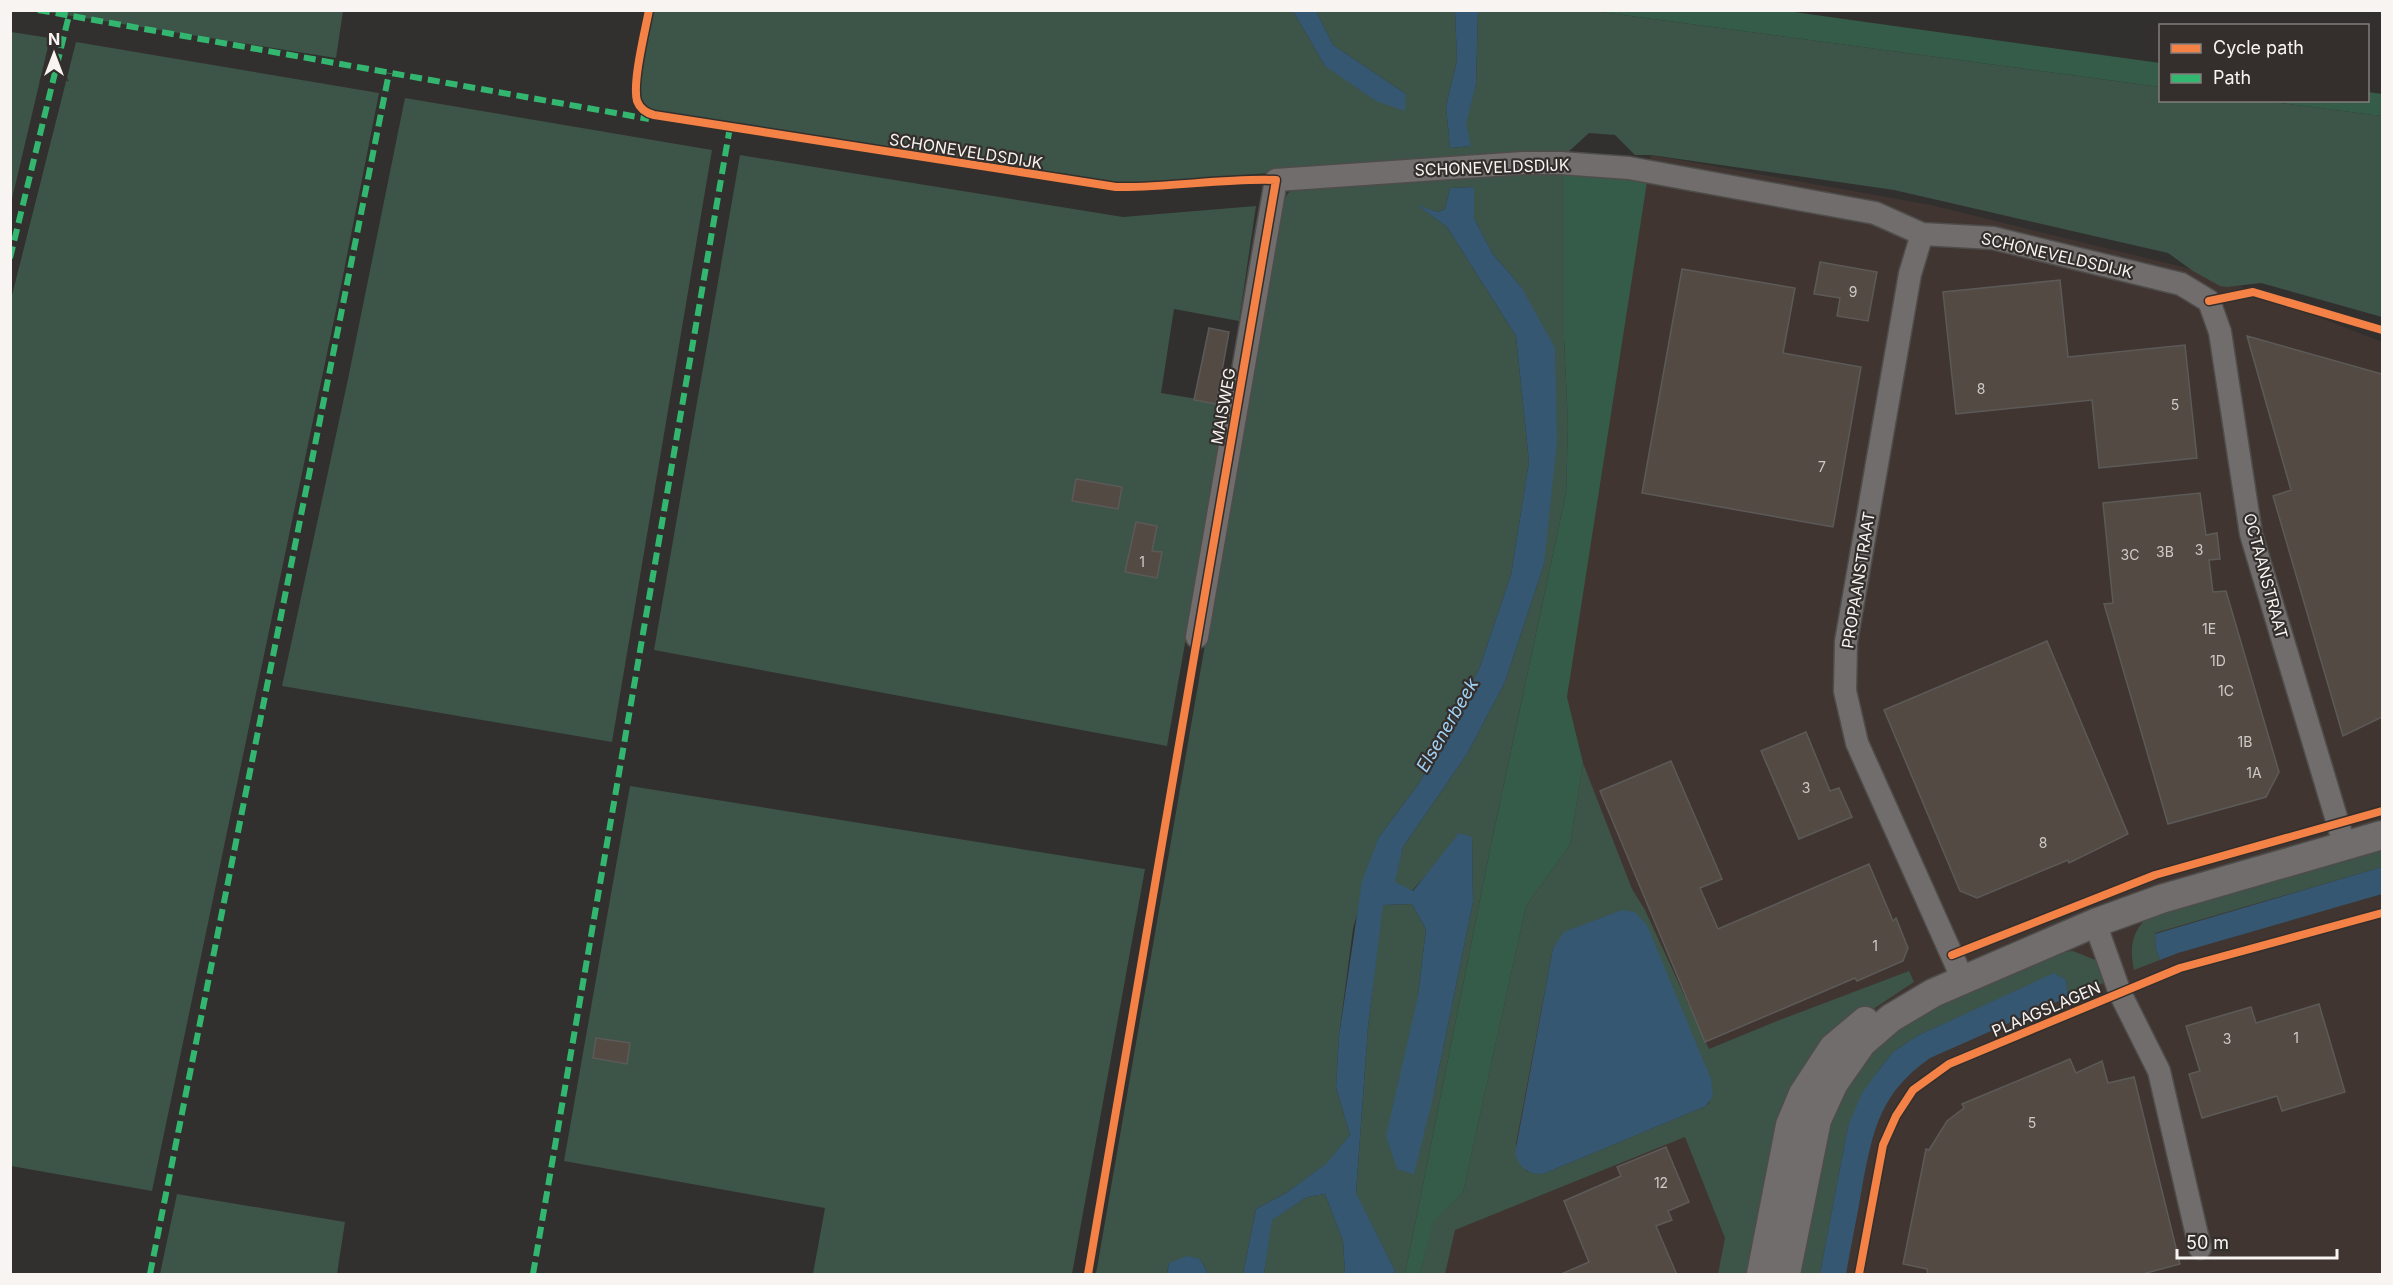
<svg xmlns="http://www.w3.org/2000/svg" width="2393" height="1285" viewBox="0 0 2393 1285" font-family="Inter,sans-serif">
<rect width="100%" height="100%" fill="#32302e"/>
<path fill="#403530" d="M1651 155 1931 205 2207 273 2382 342V1274H1441L1619 351Z"/>
<path fill="#3d5448" fill-rule="evenodd" d="M1455 10 1457 61 1446 106 1450 148 1470 146 1465 124 1476 84 1478 11H1593L2160 87V100L2264 101 2382 116V317L2261 283 2227 287 2220 286 2193 271 2168 253 1894 190 1651 155H1635L1615 135 1589 133 1566 154 1517 151 1502 154 1133 184 1103 182 635 107 652 11H1293L1325 66 1406 94 1333 45 1316 11Z
M41 11H343L336 58Z
M11 32 50 38 11 203 10 32Z
M76 42 379 93 339 296 152 1191 11 1166 10 303Z
M405 98 712 150 612 742 282 686 348 379Z
M740 155 1123 217 1256 206 1239 321 1174 309 1161 393 1227 404 1167 746 654 650Z
M1521 172 1564 173V338L1568 425 1566 493 1492 840 1405 1274H1394L1395 1271 1356 1194 1368 1027 1382 905 1412 904 1426 929 1418 996 1434 1093 1473 902 1472 837 1425 876 1412 891 1394 882 1403 847 1467 754 1505 682 1544 564 1522 288 1492 253 1474 218V187L1450 188 1445 209 1438 212 1419 206 1447 227 1516 336 1529 462 1511 575 1479 669 1420 782 1379 837 1353 929 1339 1036 1336 1087 1350 1135 1327 1164 1286 1193 1256 1209 1243 1274H1208L1200 1259 1169 1263 1167 1274H1096L1281 206 1288 193 1296 187Z
M1583 763 1632 889 1645 910 1709 1049 1777 1021 1909 971 1914 982 1846 1027 1752 1274H1718L1725 1238 1685 1137 1455 1230 1445 1274H1420L1432 1222 1463 1192 1526 906 1570 845ZM1553 948 1710 1102 1706 1106 1543 1174 1526 1171 1516 1144Z
M630 786 1145 869 1072 1274H813L825 1208 564 1161Z
M2382 846V867L2155 933 2156 949 2160 960 2134 970C2129 946 2132 930 2151 914Z
M2073 951 2098 961 2106 982 2068 997 2066 980 2054 974 1917 1036 1893 1052 1878 1071 1848 1126 1820 1274H1799L1820 1166 1835 1106 1862 1060 1910 1018 2062 952Z
M177 1194 345 1222 337 1274H160Z
M1325 1194 1343 1241 1345 1274H1264L1271 1220 1307 1197Z"/>
<path fill="#345c48" d="M1593 11H1787L2160 63V87Z
M2368 92 2382 94V116L2264 101 2368 100Z
M1564 173 1647 182 1567 697 1583 763 1570 845 1526 906 1463 1192 1433 1222 1420 1274H1405L1492 840 1566 493 1568 425 1564 338Z"/>
<path fill="#355771" d="M1293 11H1316L1333 45 1406 94 1405 111 1376 101 1325 66Z
M1455 11H1478L1476 84 1466 124 1471 146 1450 148 1446 106 1457 61Z
M1474 187V218L1492 253 1522 288 1555 348 1557 442 1544 564 1505 682 1467 754 1403 847 1395 882 1413 891 1459 833 1472 837 1473 902 1434 1093 1414 1174 1397 1169 1386 1136 1418 996 1426 929 1412 904 1383 905 1368 1027 1356 1193 1395 1271 1394 1274H1345L1343 1241 1325 1194 1307 1197 1272 1220 1264 1274H1243L1256 1209 1286 1193 1326 1164 1350 1135 1336 1087 1339 1036 1362 881 1379 837 1420 782 1479 669 1511 575 1529 462 1516 336 1447 227 1417 205 1438 212 1445 209 1450 188Z
M2382 867V894L2178 953 2160 960 2156 949 2155 934Z
M1622 910 1635 912 1647 925 1711 1079 1713 1096 1706 1106 1543 1174C1527 1174 1521 1169 1515 1154L1553 948 1564 932Z
M2054 973 2066 980 2068 997 1930 1058C1879 1094 1873 1131 1862 1188 1857 1217 1851 1246 1846 1274H1820L1848 1126 1862 1093 1878 1071 1893 1052 1917 1036Z
M1187 1256 1200 1259 1208 1274H1167L1169 1263Z"/>
<path fill="#534a44" stroke="#5c5a58" stroke-width="1.5" d="M1820 262 1877 272 1868 321 1837 316 1840 298 1814 294Z
M1682 269 1795 288 1783 353 1861 367 1833 527 1642 493Z
M2060 280 2068 357 2185 345 2197 458 2099 468 2092 400 1956 414 1943 292Z
M1209 328 1229 332 1216 404 1194 400Z
M2247 336 2382 374V717L2343 736 2273 496 2291 490Z
M1076 479 1122 487 1118 509 1072 501Z
M2200 493 2206 535 2217 533 2220 559 2209 560 2213 592 2226 591 2279 772 2266 797 2168 824 2104 604 2113 603 2103 503Z
M1136 522 1157 526 1152 551 1162 552 1157 578 1125 572Z
M2047 641 2128 834 2069 863 2068 860 1977 898 1960 891 1884 710Z
M1806 732 1830 791 1839 788 1852 817 1799 839 1761 751Z
M1671 761 1722 879 1700 888 1718 929 1869 864 1893 921 1896 918 1908 948 1903 961 1857 981 1855 978 1705 1042 1600 791Z
M2319 1004 2345 1092 2282 1111 2277 1096 2202 1118 2189 1074 2200 1071 2186 1026 2251 1007 2256 1023Z
M596 1038 630 1043 627 1064 593 1058Z
M2070 1059 2076 1073 2102 1061 2108 1083 2134 1077 2180 1264 2139 1275H1928L1927 1269 1903 1264 1926 1149 1929 1150 1947 1121 1964 1108 1962 1104Z
M1666 1147 1689 1202 1668 1211 1672 1220 1656 1226 1677 1275H1559L1589 1262 1564 1201 1621 1176 1617 1167Z"/>
<g fill="none" stroke-linecap="round" stroke-linejoin="round">
<defs>
<path id="minor" d="M1922 234 1910 274 1846 642 1845 691 1857 743 1963 980
M1197 637 1276 180 1523 163H1560L1629 168 1875 213 1922 234 1993 238 2181 284 2209 301 2220 332 2251 534 2345 847
M2095 923 2120 993 2159 1071 2200 1248"/>
<path id="tertiary" d="M1761 1274 1790 1125 1803 1094 1833 1048 1865 1021
M1786 1274 1817 1120 1834 1083 1862 1043 1891 1018 1933 993 2095 923 2161 899 2382 835"/>
</defs>
<use href="#minor" stroke="#4e4d4b" stroke-width="25"/>
<use href="#tertiary" stroke="#4e4d4b" stroke-width="31"/>
<use href="#minor" stroke="#706d6c" stroke-width="22"/>
<use href="#tertiary" stroke="#706d6c" stroke-width="28"/>
<path stroke="#33b770" stroke-width="6" stroke-dasharray="12 6" stroke-linecap="butt" d="M38 10 649 119
M10 258 69 15
M150 1274 389 73
M533 1274 730 127"/>
<defs>
<path id="cycleway" d="M649 10C645 31 632 83 637 101 640 109 646 113 654 115L1116 187C1170 188 1223 178 1276 180L1088 1274
M2209 301 2253 292 2382 330
M1952 955 2155 875 2382 811
M1859 1274 1883 1145 1896 1116 1913 1090 1949 1064 2180 968 2382 913"/>
</defs>
<use href="#cycleway" stroke="#342f2c" stroke-width="11"/>
<use href="#cycleway" stroke="#f48246" stroke-width="8"/>
</g>
<g text-anchor="middle" dominant-baseline="central" stroke-width="4.5" stroke-linejoin="round" paint-order="stroke">
<g font-size="14" fill="#cfcac6">
<text x="1853" y="291">9</text>
<text x="1981" y="388">8</text>
<text x="2175" y="404">5</text>
<text x="1822" y="466">7</text>
<text x="2199" y="549">3</text>
<text x="2165" y="551">3B</text>
<text x="2130" y="554">3C</text>
<text x="1142" y="561">1</text>
<text x="2209" y="628">1E</text>
<text x="2218" y="660">1D</text>
<text x="2226" y="690">1C</text>
<text x="2245" y="741">1B</text>
<text x="2254" y="772">1A</text>
<text x="1806" y="787">3</text>
<text x="2043" y="842">8</text>
<text x="1875" y="945">1</text>
<text x="2296" y="1037">1</text>
<text x="2227" y="1038">3</text>
<text x="2032" y="1122">5</text>
<text x="1661" y="1182">12</text>
</g>
<g font-size="16" fill="#f8f4f2" stroke="#342f2c">
<text transform="translate(966 151) rotate(9)">SCHONEVELDSDIJK</text>
<text transform="translate(1492 167) rotate(-2)">SCHONEVELDSDIJK</text>
<text transform="translate(2057 255) rotate(13)">SCHONEVELDSDIJK</text>
<text transform="translate(1223 406) rotate(-80)">MAISWEG</text>
<text transform="translate(2266 576) rotate(75)">OCTAANSTRAAT</text>
<text transform="translate(1858 580) rotate(-81)">PROPAANSTRAAT</text>
<text transform="translate(2046 1009) rotate(-23)">PLAAGSLAGEN</text>
</g>
<g font-size="18" font-style="italic" fill="#9fd1f7" stroke="#342f2c">
<text transform="translate(1447 725) rotate(-60)">Elsenerbeek</text>
</g>
</g>
<rect width="2393" height="1285" fill="none" stroke="#f8f4f2" stroke-width="24"/>
<rect x="2159" y="24" width="210" height="78" fill="#342f2c" stroke="#827e7b" stroke-width="1.5"/>
<rect x="2171" y="44" width="30" height="9" fill="#f48246" stroke="#827e7b" stroke-width="1.5"/>
<text x="2213" y="54" font-size="18" fill="#f8f4f2">Cycle path</text>
<rect x="2171" y="74" width="30" height="9" fill="#33b770" stroke="#827e7b" stroke-width="1.5"/>
<text x="2213" y="84" font-size="18" fill="#f8f4f2">Path</text>
<g transform="translate(54 54)" stroke="#342f2c" stroke-width="4.5" paint-order="stroke">
<path d="M0-4.5L10 22L0 15L-10 22Z" fill="#f8f4f2"/>
<text y="-9" font-size="16" font-weight="bold" text-anchor="middle" fill="#f8f4f2">N</text>
</g>
<path d="M2177 1249v9h160v-9" fill="none" stroke="#f8f4f2" stroke-width="3"/>
<text x="2186" y="1249" font-size="18" fill="#f8f4f2" stroke="#342f2c" stroke-width="4.5" paint-order="stroke">50 m</text>
</svg>
